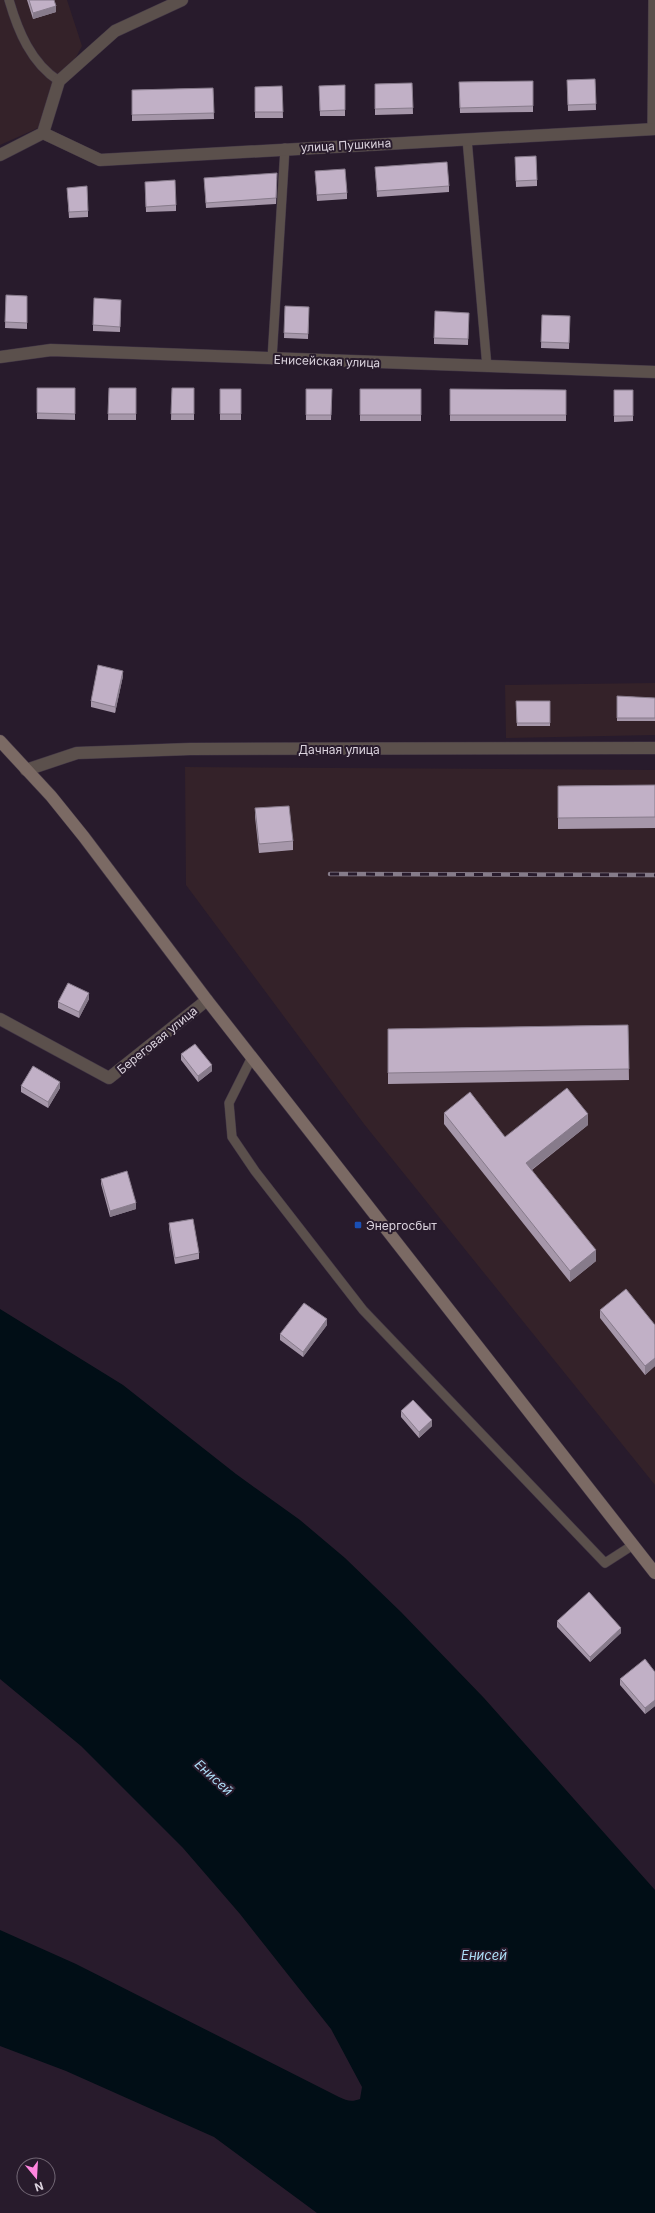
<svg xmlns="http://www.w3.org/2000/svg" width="655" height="2213" viewBox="0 0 655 2213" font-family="Inter,sans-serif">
<rect width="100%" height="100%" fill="#281b2c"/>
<path fill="#342229" d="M0 0H67L82 46 38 128 0 145Z
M655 683V735L506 738 505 685Z
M185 767 655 770V1485L364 1124 186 885Z"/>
<path fill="#010e16" d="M0 1309 123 1385 236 1474 300 1520 345 1558 401 1612 484 1698 655 1890V2213H317L214 2137 66 2071 0 2046V1930L76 1964 339 2097C347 2101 352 2102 360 2099L362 2087 331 2029 240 1914 183 1848 81 1746 0 1679Z"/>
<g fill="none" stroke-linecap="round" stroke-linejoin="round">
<defs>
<path id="lane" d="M9 0C18 31 31 63 59 81
M652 129 653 0
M467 139 487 367
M272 359 285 148
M252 1057 229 1103 232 1137 255 1171 363 1310 605 1563 633 1545"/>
<path id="street" d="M43 133 100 160 655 129
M0 155 43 133 59 81 115 31 182 0
M0 357 51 350 655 372
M26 770 77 753 190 749 655 748
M0 1019 109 1078 207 1000"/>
<path id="secondary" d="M0 741 51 796 84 837 207 1000 655 1573"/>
</defs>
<use href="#lane" stroke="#413545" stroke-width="10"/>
<use href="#street" stroke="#413545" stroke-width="13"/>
<use href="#secondary" stroke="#413545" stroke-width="13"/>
<use href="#lane" stroke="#5b504c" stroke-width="9"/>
<use href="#street" stroke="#5b504c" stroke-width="12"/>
<use href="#secondary" stroke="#7b6a64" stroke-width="12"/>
<defs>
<path id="rail" d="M330 874 655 875"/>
</defs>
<use href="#rail" stroke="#867c8a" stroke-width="4.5"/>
<use href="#rail" stroke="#281b2c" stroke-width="3" stroke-dasharray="9" stroke-linecap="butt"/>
</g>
<path fill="#a697aa" d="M27 0H54L56 12 33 19Z
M595 79 596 110 568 111 567 80Z
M533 81V112L460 113 459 82Z
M412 83 413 114 375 115V84Z
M345 85V116H320L319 86Z
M282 86 283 118H255V87Z
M213 88 214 119 132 121V90Z
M515 157 537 180V186L516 187Z
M375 167 449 186V192L377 197Z
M315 171 347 193V199L317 201Z
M204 178 277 179 276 204 206 208Z
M145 182 176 205V211L146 212Z
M67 188 88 211V217L69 218Z
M6 295 27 296V329L5 328Z
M121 300 120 332 93 331V325Z
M285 306 309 307 308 339 284 338Z
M469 313 468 345 434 344V338Z
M542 315 570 316 569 349 541 348Z
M37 388H75V420L37 419Z
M109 388H136V420H108Z
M172 388H194V420H171Z
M220 389H241V420H220Z
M306 389H332L331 420H306Z
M360 389H421V421H360Z
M450 389 566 390V421H450Z
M614 390H633V421L614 422Z
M123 676 115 713 91 707V701Z
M617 696 655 698V721H617Z
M516 701H550V726H517Z
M655 785V828L558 829V786Z
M255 808 293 841V850L259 853 255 817Z
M89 999 79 1018 58 1008V1002Z
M628 1025 629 1080 388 1084V1029Z
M181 1054 212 1071 198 1082 181 1060Z
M21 1086 60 1088 48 1108 21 1092Z
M444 1113 505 1137 588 1125 532 1170 596 1261 570 1282 444 1124Z
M101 1179 136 1209 110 1217 101 1184Z
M169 1223 199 1253V1259L175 1264 169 1229Z
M600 1310 655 1325V1366L645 1375 600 1318Z
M327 1325 303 1357 280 1340V1334Z
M401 1411 432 1426 419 1438 401 1417Z
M557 1621 621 1633 590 1662 557 1627Z
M655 1672V1706L645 1714 620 1685V1679Z"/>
<path fill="#877b8b" d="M56 6V12L33 19V13Z
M123 671V676L115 713V707Z
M89 993V999L79 1018V1012Z
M212 1065V1071L198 1082V1076Z
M60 1082V1088L48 1108V1102Z
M588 1114V1125L526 1174V1163Z
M136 1203V1209L110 1217V1211Z
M596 1250V1261L570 1282V1271Z
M327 1319V1325L303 1357V1352Z
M655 1358V1366L645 1375V1366Z
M432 1420V1426L419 1438V1432Z
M621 1628V1633L590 1662V1657Z
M655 1700V1706L645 1714V1708Z"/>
<path fill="#c1b0c6" stroke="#877b8b" d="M29 0H54L56 6 33 13Z
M595 79 596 104 568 105 567 80Z
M533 81V106L460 108 459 82Z
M412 83 413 108 375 109V84Z
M345 85V110L320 111 319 86Z
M282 86 283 112H255V87Z
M213 88 214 113 132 115V90Z
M536 156 537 180 516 181 515 157Z
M447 162 449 186 377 191 375 167Z
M345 169 347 193 317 195 315 171Z
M277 173 276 198 206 203 204 178Z
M175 180 176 205 146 207 145 182Z
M87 186 88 211 69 212 67 188Z
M6 295 27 296V323L5 322Z
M94 298 121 300 120 327 93 325Z
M285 306 309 307 308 334 284 333Z
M435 311 469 313 468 339 434 338Z
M542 315 570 316 569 343 541 342Z
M37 388H75V414L37 413Z
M109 388H136V414H108Z
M172 388H194V414H171Z
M220 389H241V414H220Z
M306 389H332L331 415H306Z
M360 389H421V415H360Z
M450 389 566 390V415H450Z
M614 390H633V416H614Z
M98 665 123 671 115 707 91 701Z
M617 696 655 698V718H617Z
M516 701H550V723H517Z
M655 785V817L558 818V786Z
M289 806 293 841 259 844 255 808Z
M68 983 89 993 79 1012 58 1002Z
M628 1025 629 1069 388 1073V1029Z
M195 1044 212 1065 198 1076 181 1054Z
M33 1066 60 1082 48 1102 21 1086Z
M567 1088 588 1114 526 1163 596 1250 570 1271 444 1113 470 1092 505 1137Z
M127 1171 136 1203 110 1211 101 1179Z
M193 1219 199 1253 175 1258 169 1223Z
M626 1289 655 1325V1358L645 1366 600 1310Z
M304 1303 327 1319 303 1352 280 1334Z
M413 1400 432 1420 419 1432 401 1411Z
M589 1592 621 1628 590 1657 557 1621Z
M645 1659 655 1672V1700L645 1708 620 1679Z"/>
<rect fill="#1a4fb4" stroke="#281b2c" stroke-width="1.5" x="354" y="1221" width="8" height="8" rx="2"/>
<g text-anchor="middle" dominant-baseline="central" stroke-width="4" stroke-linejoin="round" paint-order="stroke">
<g font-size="12" fill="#dbd3de" stroke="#281b2c">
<text transform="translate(346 145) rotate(-3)">улица Пушкина</text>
<text transform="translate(327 361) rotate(2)">Енисейская улица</text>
<text x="339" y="749">Дачная улица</text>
<text transform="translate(157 1040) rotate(-39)">Береговая улица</text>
</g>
<g font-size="12" fill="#dbd3de" stroke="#281b2c" text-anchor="start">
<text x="366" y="1225">Энергосбыт</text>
</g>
<g font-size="13" font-style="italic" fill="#adddf6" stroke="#281b2c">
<text transform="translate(214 1777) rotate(42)">Енисей</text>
<text x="484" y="1955">Енисей</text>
</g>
</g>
<g transform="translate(36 2177) rotate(162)"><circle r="19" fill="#281b2c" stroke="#706573"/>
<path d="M0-3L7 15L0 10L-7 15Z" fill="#ff85df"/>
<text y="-6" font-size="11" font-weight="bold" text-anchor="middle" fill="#dbd3de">N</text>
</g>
</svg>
